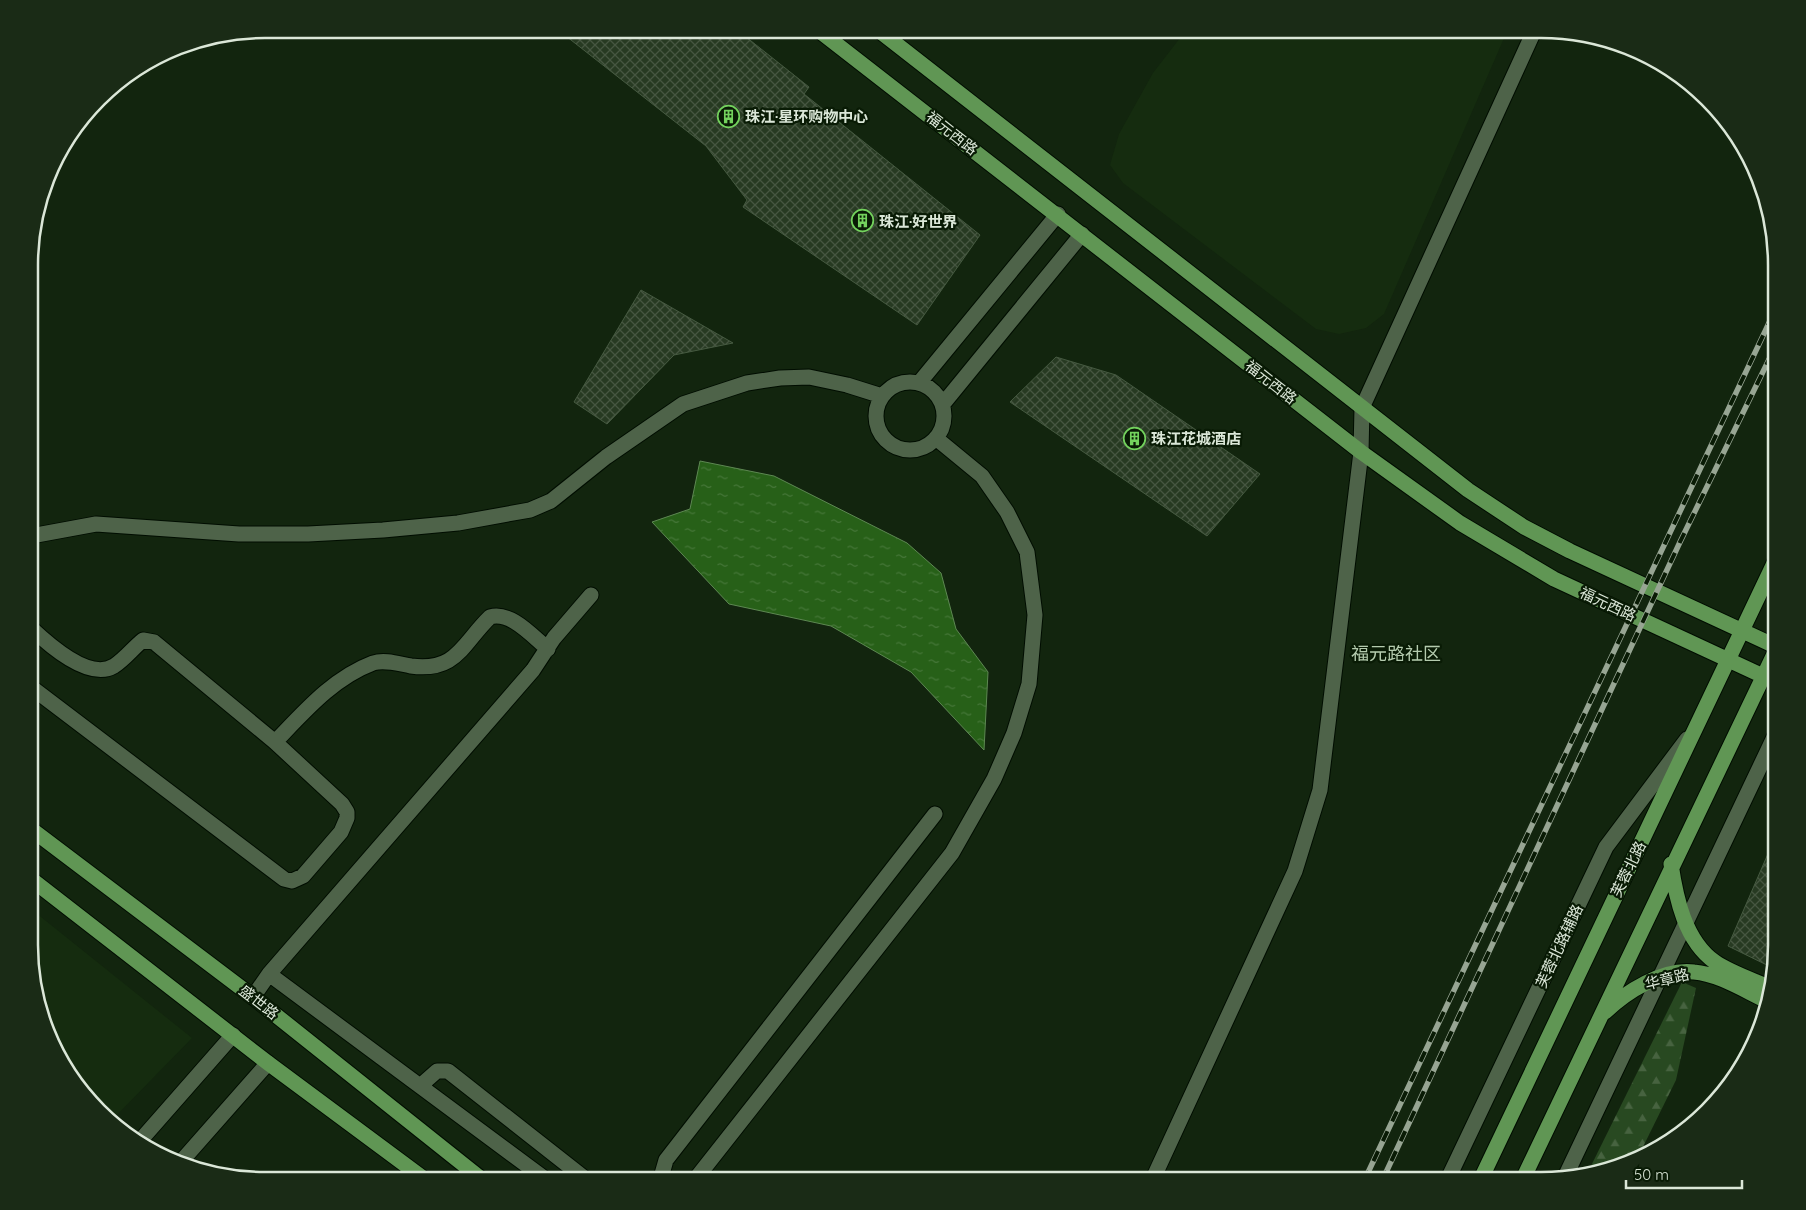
<svg xmlns="http://www.w3.org/2000/svg" width="1806" height="1210" viewBox="0 0 1806 1210" font-family="Quicksand,'Noto Sans SC',sans-serif">
<defs>
<pattern id="forest-firs" width="22" height="20" patternUnits="userSpaceOnUse" patternTransform="scale(1.25)"><rect width="22" height="20" fill="#284921"/><path d="M5 1l3.5 6h-7zM16 11l3.5 6h-7z" fill="#476340"/></pattern>
<pattern id="water-ripples" width="26" height="14" patternUnits="userSpaceOnUse" patternTransform="scale(1.25)"><rect width="26" height="14" fill="#276018"/><path d="M2 4q2-2 4 0t4 0M15 11q2-2 4 0t4 0" fill="none" stroke="#467739"/></pattern>
<pattern id="building-cross-hatch" width="8" height="8" patternUnits="userSpaceOnUse" patternTransform="scale(1.25)"><rect width="8" height="8" fill="#273a22"/><path d="M0 0l8 8M0 8l8-8" fill="none" stroke="#465641"/></pattern>
</defs>
<rect width="100%" height="100%" fill="#12250e"/>
<path fill="#152c0f" d="M1187 29H1508L1384 314 1366 328 1339 334 1316 329 1123 183 1110 165 1119 134 1153 73Z
M31 909 192 1038 111 1121 60 1064 31 976Z"/>
<path fill="url(#forest-firs)" d="M1682 982 1696 988 1676 1080 1637 1159 1589 1170Z"/>
<path fill="url(#water-ripples)" stroke="#5d8852" d="M700 461 774 476 907 543 941 573 956 629 988 672 984 750 911 672 831 626 729 604 652 522 690 509Z"/>
<path fill="url(#building-cross-hatch)" stroke="#465a41" d="M557 29H736L809 87 804 94 980 235 917 325 743 207 747 200 706 146Z
M641 290 733 343 674 355 607 424 574 402Z
M1056 357 1116 375 1260 474 1207 536 1010 402Z
M1777 833V961L1775 969 1728 946Z"/>
<g fill="none" stroke-linecap="round" stroke-linejoin="round">
<defs>
<path id="minor" d="M876 416a34 34 0 1 1 68 0a34 34 0 1 1-68 0Z
M919 383 1058 214
M943 404 1082 234
M31 536 96 524 239 534H308L383 530 458 523 530 510 551 501 606 457 683 404 747 383 780 378 809 377 847 385 882 396
M31 628C48 644 89 681 114 666 125 659 133 648 143 640L154 642 275 742 342 804 347 812V818L341 832 303 876 292 881 284 879 31 687
M275 742C304 712 333 678 373 663 385 659 399 664 411 666 457 672 462 644 490 617 511 611 532 636 548 649
M269 974 548 1181
M253 997 269 974 533 670 554 638 591 595
M420 1086 437 1071H448L588 1181
M139 1142 233 1035
M179 1164 268 1063
M1566 1175 1777 731
M660 1181 666 1160 935 814
M694 1181 952 853 994 779 1014 733 1029 684 1035 615 1027 552 1007 512 982 476 937 439
M1152 1181 1295 871 1320 790 1361 452 1362 408 1535 29
M1447 1181 1606 847 1687 739"/>
<path id="major" d="M817 29 1361 452 1460 523 1554 579 1763 676
M877 29 1468 490 1524 527 1570 551 1777 647
M31 829 253 997 484 1181
M1671 864C1676 898 1685 941 1715 962 1731 973 1753 980 1771 988
M31 879 268 1063 427 1181
M1605 1012C1626 992 1663 968 1694 972 1719 974 1745 991 1769 1002
M1480 1181 1777 557
M1522 1181 1777 648"/>
</defs>
<use href="#minor" stroke="#010d00" stroke-width="17"/>
<use href="#major" stroke="#010d00" stroke-width="17"/>
<use href="#minor" stroke="#4e6349" stroke-width="15"/>
<use href="#major" stroke="#609654" stroke-width="15"/>
<defs>
<path id="rail" d="M1364 1181 1777 306
M1382 1181 1680 542 1777 343"/>
</defs>
<use href="#rail" stroke="#97a593" stroke-width="5.5"/>
<use href="#rail" stroke="#091b05" stroke-width="4" stroke-dasharray="11" stroke-linecap="butt"/>
</g>
<defs>
<symbol id="building-ring" viewBox="-11 -11 22 22"><circle r="9.5" fill="#091b05" stroke="#73d25d" stroke-width="1.5"/><path d="M-4-6H4V6H1V3H-1V6H-4ZM-2.5-4.3h1.7v1.8h-1.7ZM.8-4.3h1.7v1.8H.8ZM-2.5-1h1.7V.8h-1.7ZM.8-1h1.7V.8H.8Z" fill="#73d25d"/></symbol>
</defs>
<g fill-rule="evenodd">
<use href="#building-ring" x="716" y="104" width="25" height="25"/>
<use href="#building-ring" x="850" y="208" width="25" height="25"/>
<use href="#building-ring" x="1122" y="426" width="25" height="25"/>
</g>
<g text-anchor="middle" dominant-baseline="central" stroke-width="4.5" stroke-linejoin="round" paint-order="stroke">
<g font-size="15" font-weight="bold" fill="#dbe7d8" stroke="#091b05" text-anchor="start">
<text x="745" y="116">珠江·星环购物中心</text>
<text x="879" y="221">珠江·好世界</text>
<text x="1151" y="438">珠江花城酒店</text>
</g>
<g font-size="15" fill="#dbe7d8" stroke="#091b05">
<text transform="translate(952 133) rotate(38)">福元西路</text>
<text transform="translate(1271 382) rotate(38)">福元西路</text>
<text transform="translate(1608 604) rotate(25)">福元西路</text>
<text transform="translate(1628 869) rotate(-64)">芙蓉北路</text>
<text transform="translate(1559 946) rotate(-65)">芙蓉北路辅路</text>
<text transform="translate(1667 979) rotate(-14)">华章路</text>
<text transform="translate(259 1002) rotate(38)">盛世路</text>
</g>
<g font-size="18" fill="#b4cbae" stroke="#091b05">
<text x="1396" y="653">福元路社区</text>
</g>
</g>
<path d="M0 0H1806V1210H0ZM265 38H1541A227 227 0 0 1 1768 265V945A227 227 0 0 1 1541 1172H265A227 227 0 0 1 38 945V265A227 227 0 0 1 265 38Z" fill="#1a2b16" fill-rule="evenodd"/>
<path fill="none" stroke="#dbe7d8" stroke-width="2.5" d="M265 38H1541A227 227 0 0 1 1768 265V945A227 227 0 0 1 1541 1172H265A227 227 0 0 1 38 945V265A227 227 0 0 1 265 38Z"/>
<path d="M1626 1180v8h116v-8" fill="none" stroke="#dbe7d8" stroke-width="2.5"/>
<text x="1634" y="1180" font-size="15" fill="#dbe7d8" stroke="#091b05" stroke-width="4" paint-order="stroke">50 m</text>
</svg>
